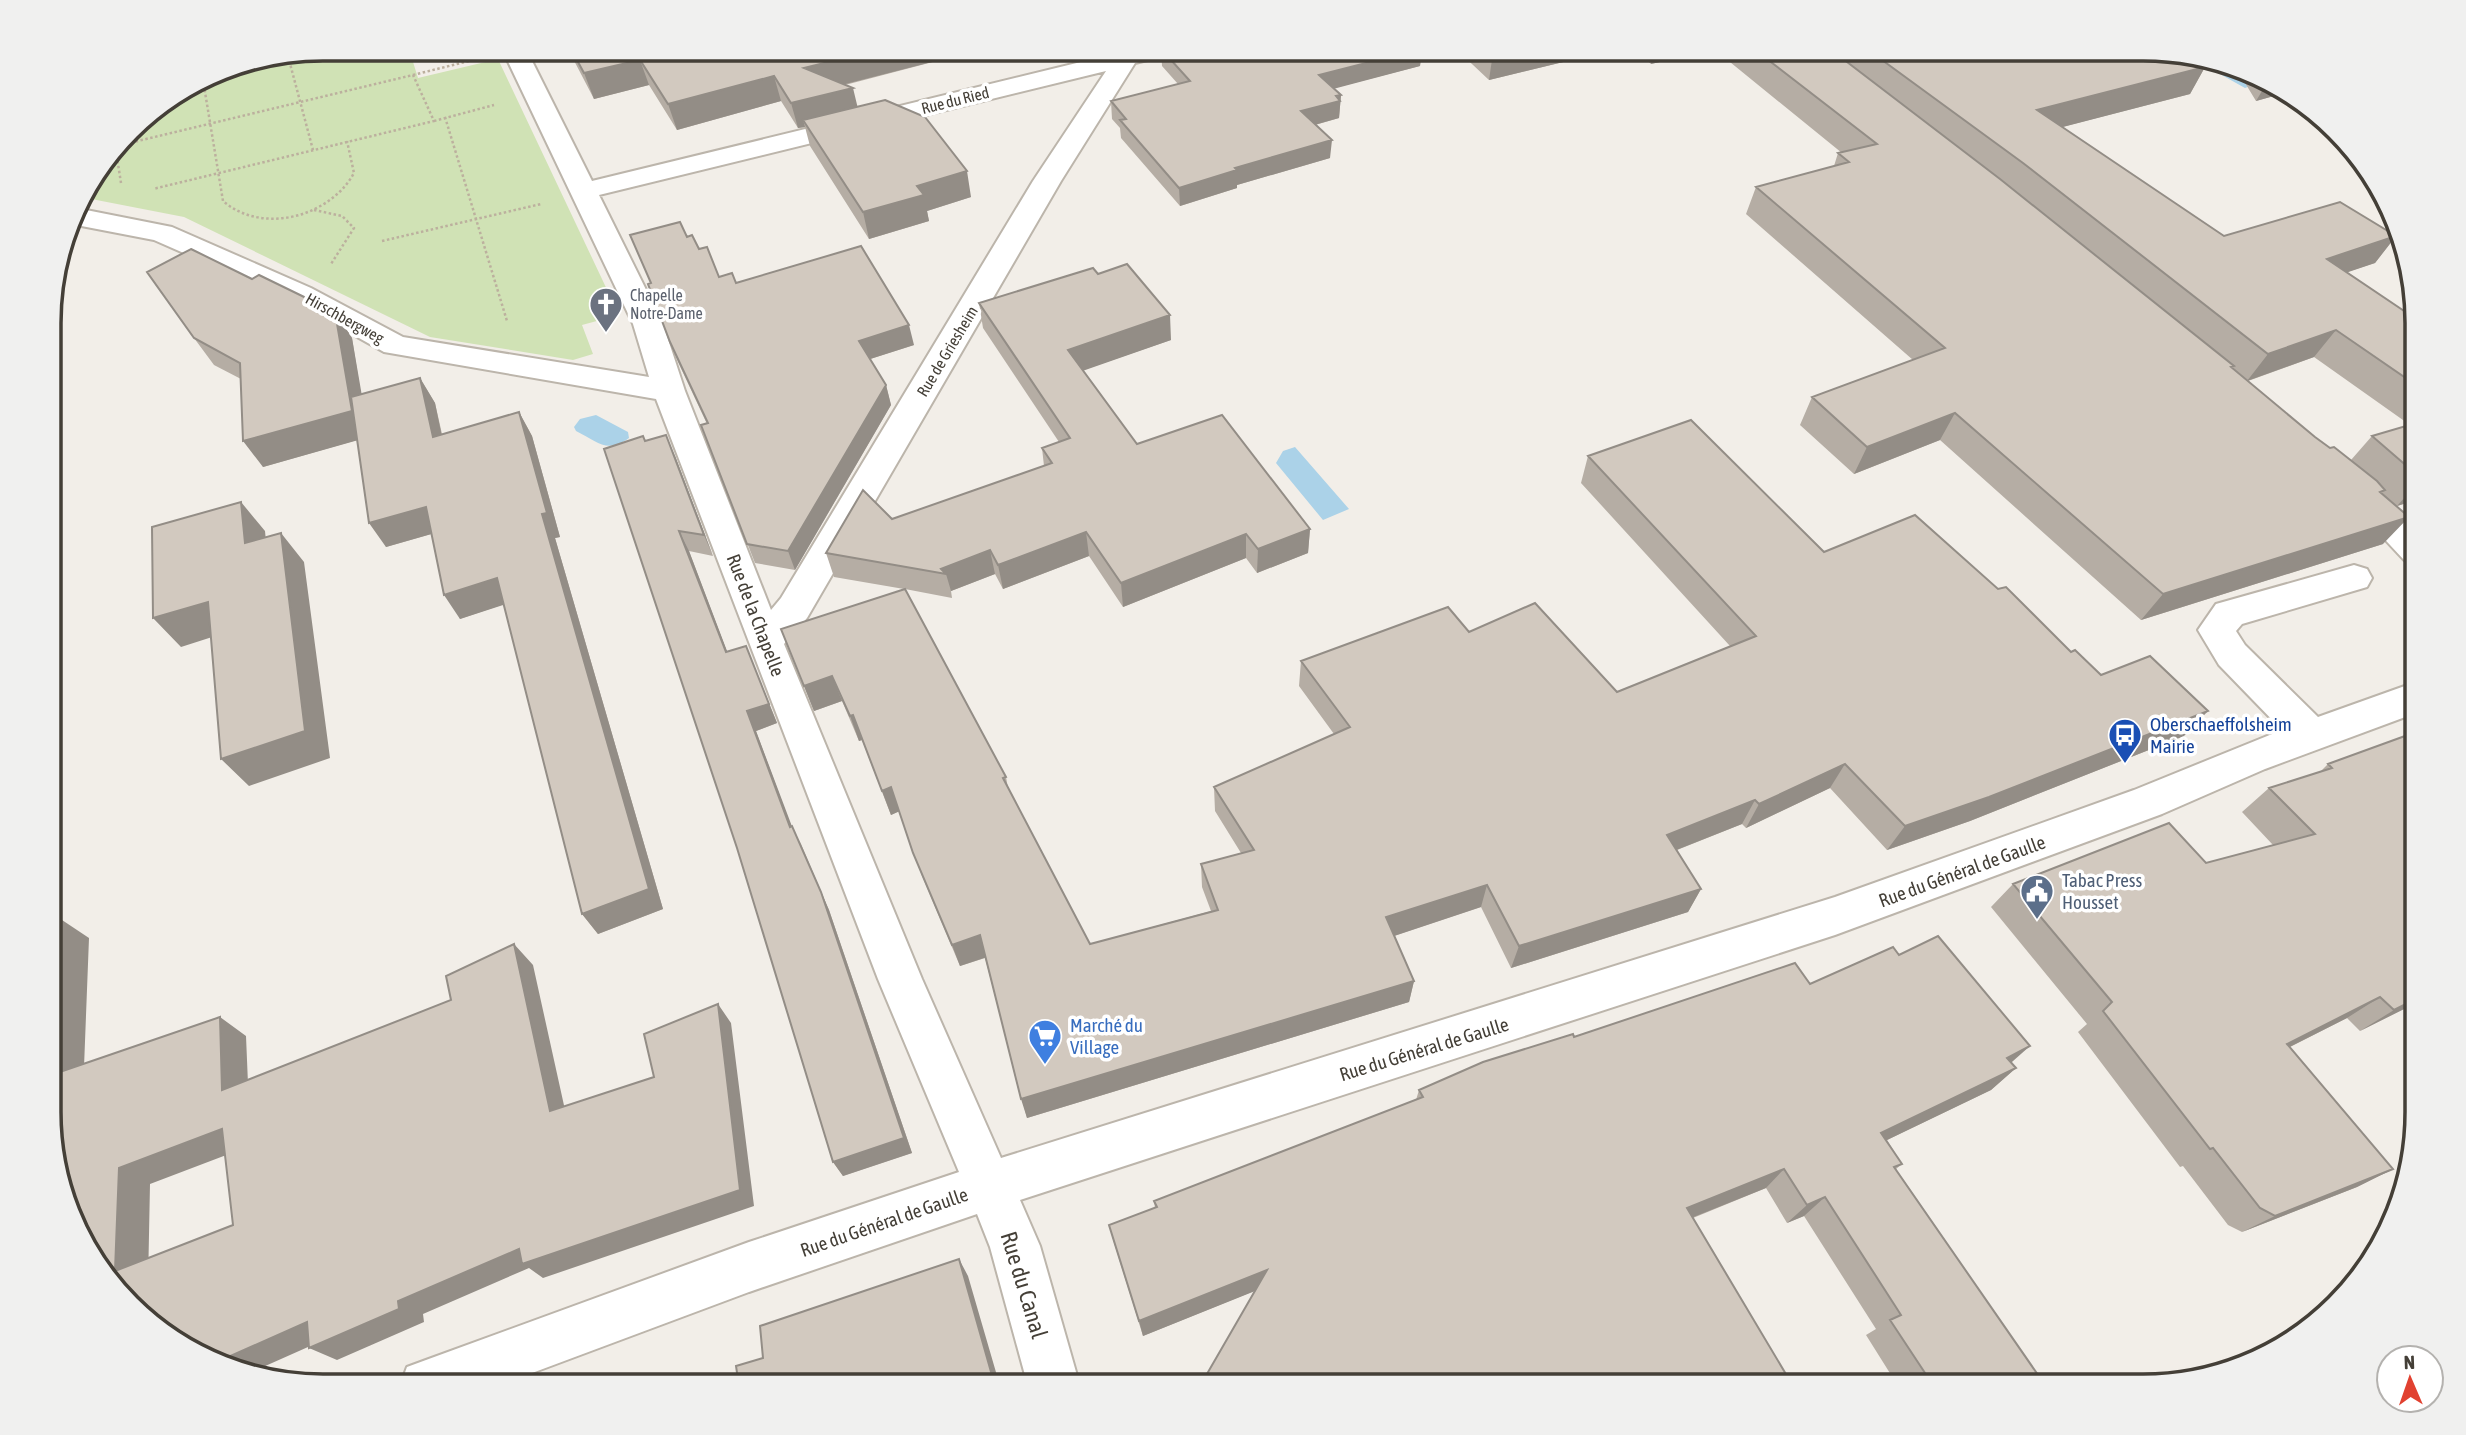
<svg xmlns="http://www.w3.org/2000/svg" width="2466" height="1435" viewBox="0 0 2466 1435" font-family="'Asap Condensed',sans-serif">
<rect width="100%" height="100%" fill="#f2eee8"/>
<path fill="#d0e2b5" d="M324 49H409L418 78 498 59 619 315 582 325 593 354 573 360 430 337 184 217 81 197 142 117 219 70Z"/>
<path fill="#abd2e8" d="M2216 59 2265 81 2245 88 2202 64Z
M596 415 628 432 629 438C607 454 598 442 576 431L574 427 580 419Z
M1295 447 1349 509 1323 520 1276 463 1283 451Z"/>
<g fill="none" stroke-linecap="round" stroke-linejoin="round">
<defs>
<path id="minor" d="M502 49H526L592 181 1126 51 1176 49 1173 54 1135 63 1061 181 807 618 784 644 922 979 1001 1158 1835 897 2134 790 2282 730 2219 665 2198 630 2216 604 2354 565 2367 569 2372 578 2367 587 2242 624 2236 631 2245 645 2318 717 2416 682V713L2265 769 2162 814 1835 935 1020 1200 1040 1246 1080 1386H1028L990 1247 977 1214 749 1292 497 1386H400L407 1367 426 1360 749 1242 959 1172 878 979 656 399 384 352 291 300 154 240 71 224 76 208 172 227 311 288 403 337 649 377 633 324ZM1106 71 1033 181 781 598 771 610 685 391 663 324 599 195Z
M2361 481 2373 485 2416 530V564L2404 560 2349 501 2344 493 2349 485Z"/>
</defs>
<use href="#minor" stroke="#bcb5ab" stroke-width="4"/>
<path stroke="#bcb09e" stroke-width="2.5" stroke-dasharray="2.5 2.5" stroke-linecap="butt" d="M288 56 313 150
M413 75 473 60
M203 80 223 201C262 235 330 217 354 173L347 141
M445 117 507 321
M434 121 494 105
M121 145 413 75 434 121 153 189
M116 151 121 183
M314 210 342 216 354 228 331 264
M382 241 541 204"/>
<use href="#minor" fill="#fff" fill-rule="evenodd"/>
</g>
<path fill="#b5ada4" fill-rule="evenodd" d="M568 49H1006L975 57 971 52 845 85 857 107 971 197 927 211 929 221 869 239 810 146 805 127 798 128 781 101 677 130 649 85 594 99Z
M1161 49H1422L1420 66 1334 88 1341 95 1339 118 1315 125 1330 158 1237 185V188L1180 206 1121 138 1120 128 1112 119 1111 101 1178 84 1162 66Z
M1456 49H1617L1489 80Z
M1634 49H2143L2205 67 2190 94 2062 127 2224 236H2396L2375 263 2347 272 2416 319V500L2397 506 2382 494 2383 544 2141 620 1940 440 1854 474 1800 425 1812 397 1913 360 1746 214 1756 187 1834 166 1838 153H1842L1714 49 1651 64ZM2314 357 2410 425 2372 436 2351 460 2330 448 2315 437 2248 381Z
M2236 68 2280 86 2301 106 2281 94 2256 101Z
M630 235 687 237 699 249 719 277 914 345 870 359 886 385 891 405 795 570 755 563 701 425 707 424 678 362 648 284H651Z
M1098 274 1171 340 1083 370 1137 444 1310 529 1308 553 1257 573 1246 558 1123 607 1089 556 1003 589 995 574 951 591 952 598 905 589 1006 777 1008 788 1090 944 1211 911 1202 887 1201 864 1241 853 1215 811 1214 787 1334 734 1299 686 1301 661 1469 632 1617 692 1730 646 1581 483 1588 456 1824 552 1998 589 2071 652 2101 675 2184 736 1970 821 1887 850 1830 788 1746 828 1742 824 1677 850 1701 889 1688 912 1511 968 1481 907 1394 936 1414 981 1409 1002 1027 1118 985 958 960 966 922 876 899 811 891 815 862 740 859 741 842 701 814 711 781 629 904 589 834 577 826 553 892 519 1044 466 1042 448 1059 442 983 328 979 303Z
M252 279 335 312 352 338 361 395 420 378 435 403 442 434 519 412 532 436 560 537 555 538 663 909 598 934 582 914 504 604 460 619 431 534 386 547 357 440 263 467 241 379 214 365 194 338Z
M645 441 675 456 713 556 689 551 727 652 746 646 777 723 756 731 791 826 801 844 829 910 912 1153 843 1176 833 1162Z
M2416 732V1003L2360 1031 2347 1018 2290 1047 2393 1169 2357 1187 2242 1232 2228 1225 2183 1166 2180 1167 2078 1032 2087 1024 1991 907 2013 884 2206 863 2273 845 2242 812 2269 788 2320 772 2328 764Z
M1899 955 2016 1068 1991 1090 1887 1140 1902 1164 1896 1169 2045 1385 1898 1386 1866 1335 1876 1329 1804 1216 1787 1223 1766 1188 1693 1218 1254 1291 1143 1336 1114 1243 1109 1225 1155 1208 1154 1201 1416 1100 1419 1090 1574 1037 1810 984Z"/>
<path fill="#938d86" d="M881 49H971V52L810 93 804 68Z
M974 49H1006L975 57Z
M1422 49 1420 66 1318 93 1319 75Z
M1511 49H1617L1489 80 1493 53Z
M1654 49H1714L1651 64Z
M640 60 649 85 594 99 584 73Z
M2205 67 2190 94 2024 137 2037 110Z
M774 76 781 101 677 130 668 104Z
M2268 81 2280 86 2283 89 2281 94 2256 101Z
M853 88 859 113 803 120 805 127 798 128 791 103Z
M1341 95 1339 118 1300 129 1301 111Z
M1332 140 1330 158 1237 185V188L1180 206 1179 188 1235 168Z
M967 171 971 197 927 211 929 221 869 239 863 212 917 186Z
M2396 236 2375 263 2307 286 2327 259Z
M335 312 352 338 369 437 263 467 243 441Z
M1170 315 1171 340 1071 375 1068 350Z
M909 325 914 345 864 361 859 341Z
M2336 330 2314 357 2247 381 2268 354Z
M420 378 435 403 447 461 433 437Z
M886 385 891 405 795 570 788 551Z
M519 412 532 436 560 537 555 538 663 909 598 934 582 914 542 514Z
M1955 413 1940 440 1854 474 1867 447Z
M666 435 675 456 713 556 704 535Z
M2416 485V500L2397 506Z
M241 502 265 531 269 572 245 543Z
M426 507 442 531 386 547 369 523Z
M2409 517 2383 544 2141 620 2163 594Z
M1310 529 1308 553 1257 573 1258 549Z
M679 531 689 551 735 672 726 652Z
M1086 532 1089 556 1003 589 998 565Z
M281 533 304 562 330 758 249 786 221 759Z
M1246 534V558L1123 607 1121 583Z
M990 550 995 574 951 591 946 574 941 569Z
M497 578 512 602 460 619 444 595Z
M208 602 234 630 181 647 153 618Z
M746 646 777 723 756 731 799 845 790 827 747 711Z
M832 676 842 701 814 711 804 686Z
M2208 711 2184 736 1970 821 1887 850 1905 826Z
M853 715 862 740 859 741 850 716Z
M1845 764 1830 788 1746 828 1759 804Z
M891 787 900 811 891 815 882 791Z
M1755 800 1742 824 1656 858 1667 835Z
M792 826 829 910 912 1153 843 1176 833 1162Z
M1487 885 1481 907 1382 940 1386 917Z
M1701 889 1688 912 1511 968 1519 946Z
M59 918 89 938 83 1093 51 1076Z
M980 935 987 957 960 966 952 945Z
M514 944 533 965 569 1128 550 1111Z
M1414 981 1409 1002 1027 1118 1021 1099Z
M2380 997 2347 1018 2256 1064 2287 1044Z
M2416 999V1003L2360 1031 2394 1010Z
M718 1004 731 1023 754 1206 543 1278 529 1268 423 1314 424 1322 337 1360 309 1348 398 1301 519 1249Z
M220 1017 246 1036 249 1108 222 1090Z
M2030 1046 2004 1069 2007 1058Z
M2016 1068 1991 1090 1860 1153 1881 1133Z
M222 1129 250 1146 150 1184 148 1285 115 1271 119 1168Z
M1784 1169 1766 1188 1671 1226 1687 1208Z
M2393 1169 2357 1187 2242 1232 2275 1216Z
M1825 1197 1804 1216 1787 1223 1807 1205Z
M959 1259 968 1276 1000 1386H995Z
M1267 1270 1265 1287 1143 1336 1139 1321Z
M307 1322 335 1335 247 1374 217 1362Z"/>
<path fill="#d2c9bf" stroke="#938d86" stroke-width="2" fill-rule="evenodd" d="M571 49H881L804 68 853 88 791 103 774 76 668 104 640 60 584 73Z
M1161 49H1421L1319 75 1341 95 1336 96 1340 101 1301 111 1332 140 1235 168 1237 170 1179 188 1120 120 1126 119 1111 101 1190 81Z
M1488 49H1511L1493 53Z
M1754 49H1830L2000 179 2234 366 2231 367 2315 437 2330 448 2334 447 2377 481 2385 490 2380 492 2409 517 2163 594 1955 413 1867 447 1812 397 1945 348 1756 187 1849 162 1838 153 1877 144Z
M1867 49H2143L2181 54 2205 67 2037 110 2224 236 2340 202 2396 236 2327 259 2416 319V385L2336 330 2268 354 2023 163Z
M885 100 925 117 967 171 917 186 924 195 863 212 803 120Z
M680 222 687 237 692 235 699 249 707 247 719 277 732 273 736 283 861 246 909 325 859 341 886 385 788 551 747 544 701 425 708 423 670 342 648 284 651 283 630 235Z
M191 249 252 279 259 275 335 312 352 411 243 441 240 363 194 338 147 272Z
M1127 264 1170 315 1068 350 1137 444 1222 415 1310 529 1258 549 1246 534 1121 583 1086 532 998 565 990 550 941 569 946 574 826 553 863 490 892 519 1052 463 1042 448 1070 438 979 303 1093 268 1098 274Z
M420 378 433 437 519 412 547 513 542 514 649 889 582 914 497 578 444 595 426 507 369 523 351 397Z
M1691 420 1824 552 1915 515 1998 589 2006 587 2071 652 2075 650 2101 675 2150 656 2208 711 1989 797 1905 826 1845 764 1759 804 1755 800 1667 835 1701 889 1519 946 1487 885 1386 917 1414 981 1021 1099 980 935 952 945 913 853 891 787 882 791 853 715 850 716 832 676 804 686 781 629 905 589 1006 777 1003 778 1090 944 1218 910 1201 864 1254 850 1214 787 1350 727 1301 661 1448 607 1469 632 1535 603 1617 692 1756 636 1588 456Z
M2416 423V474L2372 436Z
M666 435 704 535 679 531 726 652 746 646 769 704 747 711 790 827 792 826 821 892 904 1138 833 1162 737 848 604 449 643 436 645 441Z
M241 502 245 543 281 533 305 731 221 759 208 602 153 618 152 527Z
M2416 732V999L2394 1010 2380 997 2287 1044 2393 1169 2275 1216 2260 1208 2213 1148 2210 1149 2103 1011 2112 1002 2013 884 2169 823 2206 863 2315 834 2269 788 2332 768 2328 764Z
M59 918 51 1062V920Z
M1938 936 2030 1046 2007 1058 2016 1068 1881 1133 1902 1164 1894 1167 2045 1385H1933L1890 1320 1901 1315 1825 1197 1807 1205 1784 1169 1687 1208 1793 1386H1200L1267 1270 1139 1321 1109 1225 1157 1207 1154 1201 1423 1097 1419 1090 1483 1062 1573 1034 1574 1037 1795 963 1810 984 1893 947 1899 955Z
M514 944 550 1111 654 1077 644 1034 718 1004 740 1190 522 1264 519 1249 398 1301 399 1309 309 1348 307 1322 217 1362 186 1349 95 1264 51 1147V1075L220 1017 222 1090 451 1000 446 976ZM222 1129 233 1225 115 1271 119 1168Z
M959 1259 995 1386H739L736 1366 763 1358 760 1326Z"/>
<defs>
<symbol id="church-pin" viewBox="-11 -11 22 30"><path d="M0 17L-7.5 6A9.5 9.5 0 1 1 7.5 6Z" fill="#6b7280" stroke="#fff"/><path d="M-1.2-6h2.4v3.5h3.3v2.4h-3.3V6h-2.4V-.1h-3.3v-2.4h3.3Z" fill="#fff"/></symbol>
<symbol id="bus-pin" viewBox="-11 -11 22 30"><path d="M0 17L-7.5 6A9.5 9.5 0 1 1 7.5 6Z" fill="#1a4fb4" stroke="#fff"/><path d="M-5-6H5V4H4V6H2V4H-2V6H-4V4H-5ZM-3.5-4V0h7V-4ZM-3.5 1.2v1.5H-2V1.2ZM2 1.2v1.5H3.5V1.2Z" fill="#fff"/></symbol>
<symbol id="civic-pin" viewBox="-11 -11 22 30"><path d="M0 17L-7.5 6A9.5 9.5 0 1 1 7.5 6Z" fill="#5c6f8a" stroke="#fff"/><path d="M-.6-6.5H3V-4.5H.6V-3L4-1V1h2V6H-6V1h2V-1L-.6-3ZM-1.2 2.5V6h2.4V2.5Z" fill="#fff"/></symbol>
<symbol id="supermarket-pin" viewBox="-11 -11 22 30"><path d="M0 17L-7.5 6A9.5 9.5 0 1 1 7.5 6Z" fill="#3f7fe0" stroke="#fff"/><path d="M-6-5.5h2.5l.6 2H6L4.5 2H-2.5L-4.4-4H-6ZM-1.5 3.2a1.3 1.3 0 1 0 .1 0ZM3 3.2a1.3 1.3 0 1 0 .1 0Z" fill="#fff"/></symbol>
</defs>
<g fill-rule="evenodd">
<use href="#church-pin" x="587" y="285" width="38" height="52"/>
<use href="#bus-pin" x="2106" y="716" width="38" height="52"/>
<use href="#civic-pin" x="2018" y="872" width="38" height="52"/>
<use href="#supermarket-pin" x="1026" y="1017" width="38" height="52"/>
</g>
<g text-anchor="middle" dominant-baseline="central" stroke-width="7" stroke-linejoin="round" paint-order="stroke">
<g font-size="16" fill="#443f37" stroke="#fff">
<text transform="translate(955 100) rotate(-14)">Rue du Ried</text>
<text transform="translate(345 318) rotate(29)">Hirschbergweg</text>
<text transform="translate(947 351) rotate(-59)">Rue de Griesheim</text>
</g>
<g font-size="16" fill="#5b616d" stroke="#fff" text-anchor="start">
<text x="630" y="295">Chapelle<tspan x="630" dy="18">Notre-Dame</tspan></text>
</g>
<g font-size="19" fill="#443f37" stroke="#fff">
<text transform="translate(756 615) rotate(69)">Rue de la Chapelle</text>
<text transform="translate(1962 871) rotate(-20)">Rue du Général de Gaulle</text>
<text transform="translate(1424 1049) rotate(-17)">Rue du Général de Gaulle</text>
<text transform="translate(884 1222) rotate(-19)">Rue du Général de Gaulle</text>
</g>
<g font-size="19" fill="#164399" stroke="#fff" text-anchor="start">
<text x="2150" y="724">Oberschaeffolsheim<tspan x="2150" dy="22">Mairie</tspan></text>
</g>
<g font-size="19" fill="#4e5e75" stroke="#fff" text-anchor="start">
<text x="2062" y="880">Tabac Press<tspan x="2062" dy="22">Housset</tspan></text>
</g>
<g font-size="19" fill="#366cbe" stroke="#fff" text-anchor="start">
<text x="1070" y="1025">Marché du<tspan x="1070" dy="22">Village</tspan></text>
</g>
<g font-size="23" fill="#443f37" stroke="#fff">
<text transform="translate(1024 1285) rotate(73)">Rue du Canal</text>
</g>
</g>
<path d="M0 0H2466V1435H0ZM323 61H2143A262 262 0 0 1 2405 323V1112A262 262 0 0 1 2143 1374H323A262 262 0 0 1 61 1112V323A262 262 0 0 1 323 61Z" fill="#f0f0ef" fill-rule="evenodd"/>
<path fill="none" stroke="#443f37" stroke-width="3.5" d="M323 61H2143A262 262 0 0 1 2405 323V1112A262 262 0 0 1 2143 1374H323A262 262 0 0 1 61 1112V323A262 262 0 0 1 323 61Z"/>
<g transform="translate(2410 1379) rotate(358)"><circle r="33" fill="#ffffff" stroke="#b4b2af" stroke-width="2"/>
<path d="M0-5L12 26L0 18L-12 26Z" fill="#e14130"/>
<text y="-10" font-size="19" font-weight="bold" text-anchor="middle" fill="#443f37">N</text>
</g>
</svg>
